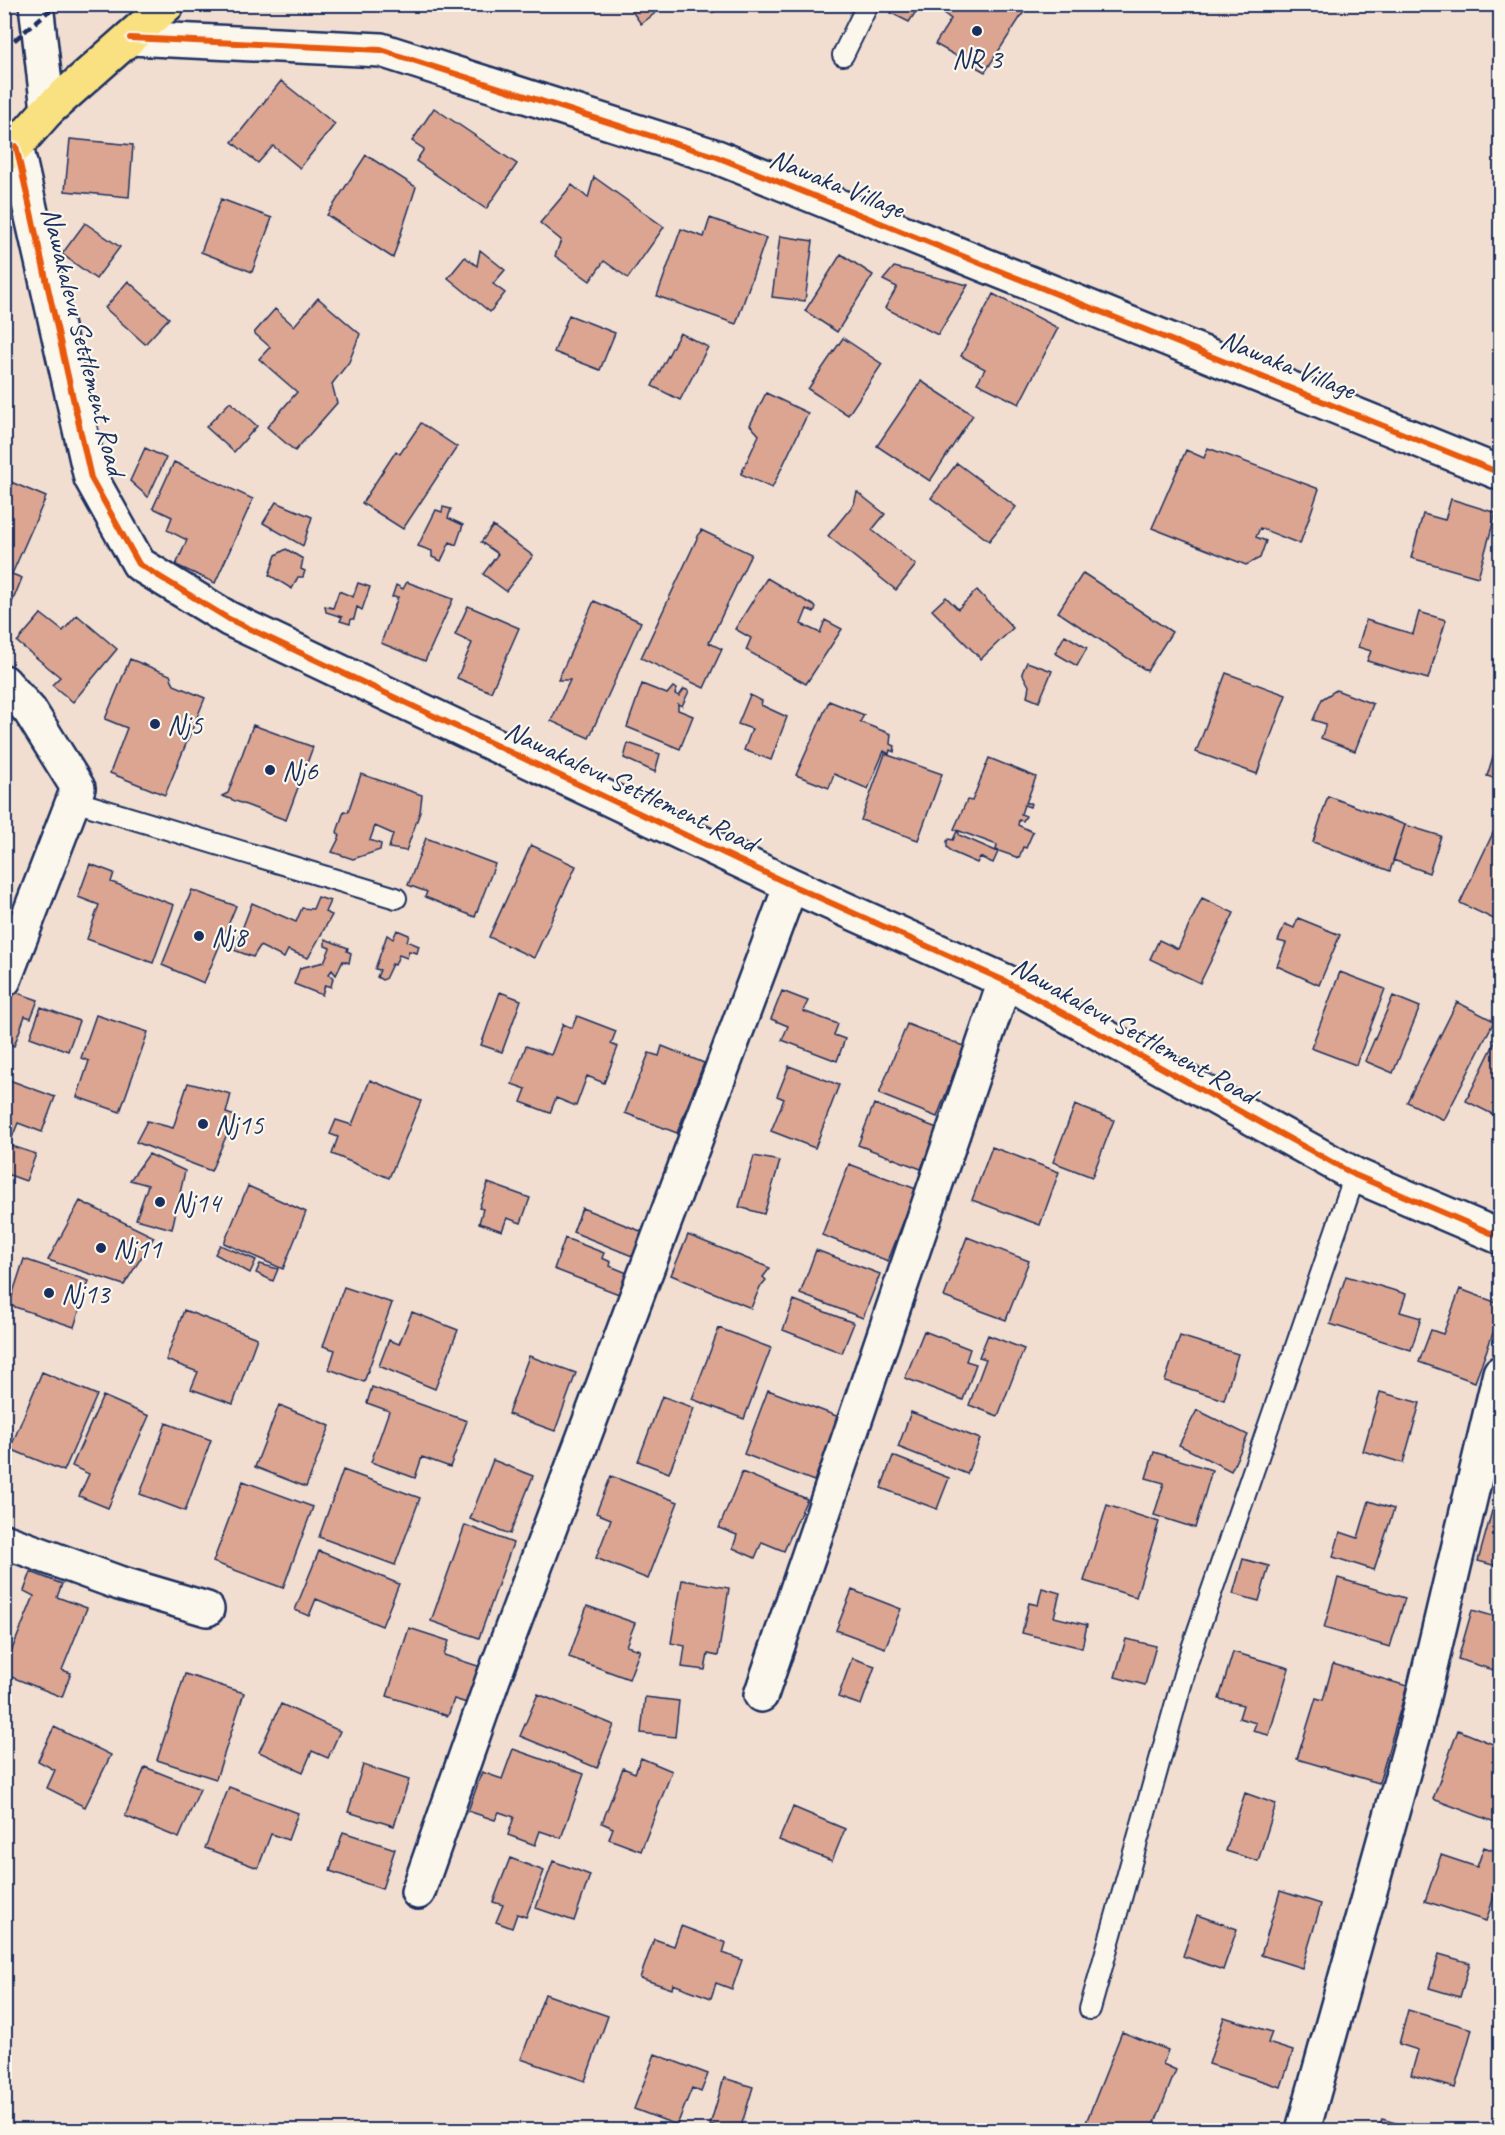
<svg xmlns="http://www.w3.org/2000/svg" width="1505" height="2135" viewBox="0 0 1505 2135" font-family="Caveat,sans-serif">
<rect width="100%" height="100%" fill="#f1ded1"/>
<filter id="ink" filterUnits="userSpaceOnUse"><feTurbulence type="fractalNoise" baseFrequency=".0167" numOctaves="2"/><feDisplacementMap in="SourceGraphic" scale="12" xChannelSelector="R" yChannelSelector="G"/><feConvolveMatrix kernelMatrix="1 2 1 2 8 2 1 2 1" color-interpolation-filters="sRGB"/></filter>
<g filter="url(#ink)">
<path fill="#dba591" stroke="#1b2f5e" stroke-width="1.5" d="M627 4H667L641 24Z
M698 4H728L711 13Z
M897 4H921L909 22 891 13Z
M932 4H1029L985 72 935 44 951 19Z
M281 81 335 124 300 168 273 146 258 163 232 142Z
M434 108 517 164 486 209 416 161 424 149 412 141Z
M70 139 133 145 129 197 65 191Z
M366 155 416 187 393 258 327 215Z
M594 177 664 227 628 278 604 261 590 281 555 256 561 240 540 223 572 185 588 198Z
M221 199 272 218 252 272 201 252Z
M710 218 766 238 736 324 657 296 681 229 704 237Z
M85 223 120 247 96 279 62 254Z
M780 236 813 241 805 301 772 297Z
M480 250 505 270 493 284 505 293 490 312 448 278 465 257 477 266Z
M841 254 873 275 837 332 805 311Z
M894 267 968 285 938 335 885 308 897 287 883 280Z
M128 281 169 318 145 344 105 308Z
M993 294 1058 328 1019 404 977 383 985 369 961 356Z
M318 298 360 334 349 362 332 384 337 403 295 451 267 427 297 392 259 359 270 347 254 333 275 309 294 326Z
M569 315 615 333 600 370 554 352Z
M680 333 708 347 680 400 652 386Z
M843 338 882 364 848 415 808 389Z
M921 381 973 415 930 481 877 446Z
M766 393 808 413 772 488 741 474 759 435 750 425Z
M230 402 257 426 234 452 206 427Z
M421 423 457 447 403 529 362 503 396 451 400 454Z
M145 448 166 458 148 497 130 481Z
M1208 448 1319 489 1300 544 1260 528 1256 537 1266 541 1260 558 1246 565 1152 528 1186 450 1204 458Z
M174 462 253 499 215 583 176 565 187 540 167 530 172 517 153 508Z
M957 463 1016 507 989 541 931 498Z
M4 479 46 497 12 574 22 578 9 610 4 608Z
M857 492 885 514 872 530 916 565 896 590 828 536 854 504Z
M1451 499 1496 513 1478 577 1411 558 1423 514 1445 520Z
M276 502 312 517 303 546 263 523Z
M443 507 451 509 448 518 463 525 456 545 450 542 441 561 432 557V551L418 546 436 510 442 512Z
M493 526 533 556 506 591 483 574 498 554 481 542Z
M701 530 751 554 709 643 722 649 704 688 641 658Z
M286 549 303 559 301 569 305 571 303 577H298L292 589 269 575 276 555Z
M1083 573 1172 632 1147 671 1058 612Z
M767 578 816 607 814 612 807 609 801 624 820 633 825 620 842 629 806 684 746 650 751 638 735 629Z
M407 582 453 599 425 661 381 643 398 597H392L396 585 403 589Z
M358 583 370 587 362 610 357 607 354 619H351L350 624 340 621 342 617 326 612 325 606 333 608 339 591 353 597Z
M977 590 1013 628 981 659 932 610 946 597 958 609Z
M594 601 641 622 589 738 551 721 570 680H558Z
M468 606 519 628 491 692 457 678 472 643 455 635Z
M1419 612 1446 620 1428 679 1367 661 1371 651 1358 647 1366 620 1413 634Z
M41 614 63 631 77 615 117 649 73 702 52 685 60 677 17 642Z
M1065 635 1087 648 1077 666 1055 653Z
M130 659 170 675 174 685 205 698 165 795 110 773 127 728 105 719Z
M1027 662 1052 671 1039 702 1027 697 1029 686 1022 673Z
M1226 673 1286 695 1257 774 1196 752Z
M642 684 667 694 673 687 677 689 675 694 679 696 684 689 689 691 682 706 678 704V710L693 716 680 749 627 727Z
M1336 690 1373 704 1355 751 1321 738 1326 724 1313 720 1322 699Z
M750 695 762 701 761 705 787 717 771 760 744 750 752 729 738 724Z
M829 701 864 715 860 722 891 734 890 744 895 746 894 752 890 750 889 754 884 751 868 789 834 774 829 788 796 775Z
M253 725 313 747 286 820 222 796 228 793Z
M1500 734V780L1487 776Z
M628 743 660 754 655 772 624 758Z
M885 754 942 774 918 840 861 820Z
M989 758 1036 777 1026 803H1031L1030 807 1024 805 1021 814 1026 816 1023 821 1019 820 1018 825 1033 832 1026 848 1023 847 1019 858 996 850 997 845 954 829 967 800 972 801Z
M361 774 422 795 420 812 406 851 389 848 393 834 375 826 370 840 381 844 380 850 353 859 332 852 340 836 337 832 344 811 348 812Z
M1328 796 1405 825 1390 871 1313 842Z
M1500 818V922L1460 903Z
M1405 825 1441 836 1429 873 1393 860Z
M957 831 959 833V835L998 852 993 863 980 857 977 863 952 852 947 847V841L949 839 953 840Z
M426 838 495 864 475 917 425 897 427 892 408 885Z
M531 845 576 866 534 958 489 937Z
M90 864 114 873 111 882 174 905 153 963 87 939 99 905 78 897Z
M192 890 236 906 204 983 162 965Z
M318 897 330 901 325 912 332 915 308 958 288 950 284 958 260 946 253 957 234 950 252 903 296 922 302 908 313 909Z
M1202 898 1234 913 1200 983 1150 959 1159 940 1178 949Z
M1298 918 1340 935 1319 985 1277 966 1286 943 1278 941 1285 924 1294 928Z
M397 930 409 935 407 941 419 946 417 953 409 951 407 958 399 955 395 965 392 964 385 979 382 980 377 977 380 970 375 969 387 935 393 939Z
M325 939 348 948 347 951 351 953 349 963 343 961 336 975 332 970 329 974 333 978 331 987 325 985 322 995 294 984 300 968 324 962 330 948 325 946Z
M1340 972 1385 989 1356 1065 1311 1048Z
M9 990 38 1000 31 1018 25 1016 14 1046 4 1042V1002Z
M782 991 808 1001 803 1011 838 1024 834 1035 845 1039 837 1061 782 1040 788 1026 771 1019Z
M500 992 521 1000 502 1052 481 1045Z
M1393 996 1420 1007 1393 1073 1365 1061Z
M1457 1002 1494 1021 1444 1120 1407 1102Z
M41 1007 79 1021 68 1051 30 1037Z
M96 1015 148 1032 120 1112 77 1097 89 1061 81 1058Z
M577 1016 616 1031 611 1044 618 1047 604 1083 587 1076 576 1106 556 1098 550 1113 521 1102 526 1089 512 1084 526 1046 551 1055 563 1024 572 1028Z
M907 1024 964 1046 937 1117 879 1094Z
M1499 1034 1500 1035V1118L1466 1101Z
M662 1046 704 1063 677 1133 625 1113 649 1053 659 1056Z
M789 1066 839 1085 815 1148 771 1131 784 1099 777 1096Z
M4 1078 55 1097 42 1132 18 1123 9 1145 36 1154 26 1181 4 1173Z
M370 1080 421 1101 389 1178 332 1154 338 1137 330 1134 336 1120 352 1125Z
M188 1083 231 1094 226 1113 235 1116 211 1171 136 1142 147 1121 173 1128Z
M874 1104 937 1128 921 1169 858 1145Z
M1075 1105 1114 1120 1092 1177 1053 1162Z
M992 1147 1059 1172 1040 1225 972 1200Z
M149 1154 185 1171 172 1229 136 1219 148 1185 130 1180Z
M754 1156 780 1161 764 1214 739 1207Z
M849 1164 916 1189 888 1261 822 1235Z
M488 1183 530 1198 521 1223 507 1218 502 1231 479 1223 483 1209 479 1208Z
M248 1186 306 1212 283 1269 224 1243Z
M80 1201 154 1237 124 1285 48 1260Z
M582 1208 653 1236 642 1260 573 1232Z
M688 1235 770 1268 763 1277 766 1280 760 1287 751 1308 671 1275Z
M967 1237 1029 1261 1006 1320 944 1297Z
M565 1238 604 1253 602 1258 611 1262 610 1266 632 1275 624 1296 554 1269Z
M220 1245 256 1260 250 1273 215 1254Z
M816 1250 880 1274 863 1318 800 1294Z
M24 1259 89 1281 74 1327 9 1305Z
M260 1264 278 1269 273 1281 256 1273Z
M1346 1276 1406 1294 1400 1312 1421 1318 1411 1350 1330 1324Z
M344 1287 392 1303 364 1382 329 1369 335 1350 323 1346Z
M1460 1289 1500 1304V1314L1475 1382 1419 1362 1431 1330 1443 1334Z
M794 1300 854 1323 842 1353 783 1330Z
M184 1310 257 1338 233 1404 191 1389 198 1372 166 1360Z
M412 1312 458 1330 435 1389 379 1366 389 1340 399 1344Z
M719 1328 771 1348 744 1419 692 1399Z
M924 1331 970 1349 966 1361 976 1364 963 1400 905 1378Z
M988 1335 1024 1349 998 1416 969 1405 986 1359 979 1357Z
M1180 1336 1238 1354 1224 1400 1165 1381Z
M529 1356 576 1373 555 1431 508 1414Z
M42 1372 97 1395 64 1471 10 1449Z
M372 1387 467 1421 450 1467 422 1457 415 1478 371 1462 389 1411 367 1403Z
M768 1390 839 1417 814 1481 744 1454Z
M1380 1392 1420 1403 1403 1463 1363 1451Z
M103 1396 149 1416 108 1508 79 1496 89 1474 72 1466Z
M662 1396 694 1408 669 1473 638 1461Z
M279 1405 330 1426 306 1487 255 1467Z
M1197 1410 1248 1435 1231 1471 1179 1445Z
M911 1412 980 1439 967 1474 898 1447Z
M166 1423 211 1440 185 1511 140 1494Z
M1154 1452 1212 1470 1195 1528 1154 1515 1164 1483 1146 1478Z
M893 1456 949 1478 937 1509 881 1488Z
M493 1460 533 1476 510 1534 470 1519Z
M343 1470 420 1498 395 1565 319 1537Z
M742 1472 807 1499 784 1551 762 1542 755 1558 733 1548 737 1535 719 1528Z
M611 1476 678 1502 648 1579 596 1558 611 1519 596 1513Z
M243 1481 313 1507 283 1588 213 1562Z
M1369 1501 1394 1509 1374 1570 1333 1557 1340 1532 1358 1538Z
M1107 1505 1159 1522 1136 1597 1084 1581Z
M1492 1511 1500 1513V1567L1478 1561Z
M465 1525 513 1543 479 1638 431 1621Z
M319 1551 399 1584 382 1626 316 1599 309 1616 295 1610Z
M1243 1559 1269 1566 1259 1601 1233 1594Z
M31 1572 62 1584 57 1597 87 1608 62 1670 71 1673 62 1697 4 1674V1669L34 1596 24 1591Z
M1338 1578 1405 1598 1390 1647 1324 1628Z
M682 1580 729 1588 718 1656 708 1654 705 1670 682 1667 685 1646 671 1643Z
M1042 1588 1060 1593 1054 1617 1087 1625 1082 1648 1022 1633 1029 1603 1038 1605Z
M852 1590 901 1609 885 1648 836 1630Z
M587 1606 635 1623 626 1646 640 1650 629 1679 569 1657Z
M1472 1610 1500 1618V1672L1458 1659Z
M409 1628 449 1641 444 1655 484 1668 473 1705 454 1699 448 1716 387 1696Z
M1126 1639 1156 1646 1145 1685 1115 1677Z
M1233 1652 1289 1668 1269 1735 1253 1731 1256 1723 1239 1718 1243 1705 1219 1699Z
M852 1658 875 1666 861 1705 838 1697Z
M1333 1664 1407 1686 1379 1783 1297 1759 1316 1698 1323 1700Z
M185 1674 244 1693 216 1779 157 1760Z
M538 1694 614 1725 597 1768 520 1736Z
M645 1697 679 1701 675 1737 641 1733Z
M281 1704 340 1731 328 1758 312 1751 303 1772 259 1752Z
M54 1727 111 1755 85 1807 47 1788 55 1770 38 1761Z
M1458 1730 1500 1747V1824L1433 1799Z
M513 1749 584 1774 561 1838 540 1831 535 1845 508 1835 514 1817 499 1812 495 1820 468 1811 482 1772 502 1779Z
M641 1758 672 1771 641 1851 609 1839 613 1828 602 1823 623 1768 635 1773Z
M363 1765 409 1780 394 1826 348 1812Z
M145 1767 200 1789 179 1838 125 1816Z
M229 1787 298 1813 288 1840 271 1834 258 1868 205 1848Z
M1245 1793 1276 1804 1258 1861 1226 1851Z
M793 1807 845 1829 832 1861 779 1840Z
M343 1832 395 1849 382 1889 330 1871Z
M1484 1847 1500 1853V1878L1486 1921 1425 1901 1441 1855 1477 1867Z
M510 1858 544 1871 526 1917 517 1914 512 1928 496 1922 503 1905 493 1902Z
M553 1861 590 1875 574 1921 536 1908Z
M1280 1891 1321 1904 1302 1968 1261 1955Z
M1197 1915 1237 1929 1223 1970 1183 1956Z
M681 1926 726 1943 723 1953 742 1960 732 1989 716 1983 711 1998 673 1984 672 1989 640 1978 654 1939 674 1946Z
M1439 1954 1470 1963 1460 1997 1429 1988Z
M545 1994 608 2016 585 2081 521 2059Z
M1408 2010 1472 2029 1455 2088 1411 2075 1418 2050 1399 2044Z
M1224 2017 1272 2032 1268 2043 1293 2051 1281 2087 1209 2064Z
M1122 2032 1168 2050 1163 2064 1176 2070 1152 2130H1083Z
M655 2054 708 2074 701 2092 692 2088 677 2125 634 2109Z
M724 2078 753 2087 740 2130H730L710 2125Z
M1382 2119 1419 2130H1379Z"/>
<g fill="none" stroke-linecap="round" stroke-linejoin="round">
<defs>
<path id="service" d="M843 55 868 4
M74 801 396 898
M1090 2009 1188 1660 1355 1175"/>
<path id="minor" d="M16 146 91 478 139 564 229 619 791 885 1005 981 1355 1175 1500 1237
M4 682 30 711 78 788 4 980
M4 1541 119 1583 207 1609
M761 1695 1005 981
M418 1892 493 1679 791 885
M1303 2130 1415 1730 1500 1373"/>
<path id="tertiary" d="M130 38 381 50 717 157 1500 473"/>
<path id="secondary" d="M36 4 48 110"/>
<path id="trunk" d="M4 155 16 146 48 110 168 4"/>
</defs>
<use href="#service" stroke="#1b2f5e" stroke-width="24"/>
<use href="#minor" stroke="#1b2f5e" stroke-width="38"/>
<use href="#tertiary" stroke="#1b2f5e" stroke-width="38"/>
<use href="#secondary" stroke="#1b2f5e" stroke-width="38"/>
<use href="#trunk" stroke="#1b2f5e" stroke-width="38"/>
<use href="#service" stroke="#fbf7ec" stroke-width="20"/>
<use href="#minor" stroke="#fbf7ec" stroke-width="33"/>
<use href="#tertiary" stroke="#fbf7ec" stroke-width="33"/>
<use href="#secondary" stroke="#fbf7ec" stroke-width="33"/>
<use href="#trunk" stroke="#f9e181" stroke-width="33"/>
<path stroke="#1b2f5e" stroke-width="4.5" stroke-dasharray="9 4.5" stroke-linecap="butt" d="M4 49 57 4"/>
<defs>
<path id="cycleway" d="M130 38 381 50 717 157 1500 473
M16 146 91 478 139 564 229 619 791 885 1005 981 1355 1175 1500 1237"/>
</defs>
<use href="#cycleway" stroke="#fbf7ec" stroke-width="10"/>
<use href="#cycleway" stroke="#e8590c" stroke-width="6"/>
</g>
</g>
<g fill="#1b2f5e" stroke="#fbf7ec" stroke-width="2">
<circle cx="977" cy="31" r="6"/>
<circle cx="155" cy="724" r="6"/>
<circle cx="270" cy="770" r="6"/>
<circle cx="199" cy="936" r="6"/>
<circle cx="203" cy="1124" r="6"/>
<circle cx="160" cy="1202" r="6"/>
<circle cx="101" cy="1248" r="6"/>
<circle cx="49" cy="1293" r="6"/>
</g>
<g text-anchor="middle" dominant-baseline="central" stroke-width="4.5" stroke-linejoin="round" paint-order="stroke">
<g font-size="28" fill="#1b2f5e" stroke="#fbf7ec" text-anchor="start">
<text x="977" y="58" text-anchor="middle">NR 3</text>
<text x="167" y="724">Nj5</text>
<text x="282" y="770">Nj6</text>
<text x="211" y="936">Nj8</text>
<text x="215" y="1124">Nj15</text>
<text x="172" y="1202">Nj14</text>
<text x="113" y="1248">Nj11</text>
<text x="61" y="1293">Nj13</text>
</g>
<g font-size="28" fill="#1b2f5e" stroke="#fbf7ec">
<text transform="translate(837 183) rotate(22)">Nawaka Village</text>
<text transform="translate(84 341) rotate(76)">Nawakalevu Settlement Road</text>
<text transform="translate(1288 364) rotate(22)">Nawaka Village</text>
<text transform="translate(631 786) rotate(25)">Nawakalevu Settlement Road</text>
<text transform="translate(1134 1030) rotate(29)">Nawakalevu Settlement Road</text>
</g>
</g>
<rect width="1505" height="2135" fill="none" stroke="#fbf7ec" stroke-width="24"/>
<rect x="12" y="12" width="1481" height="2111" fill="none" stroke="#1b2f5e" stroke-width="2" filter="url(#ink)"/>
</svg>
